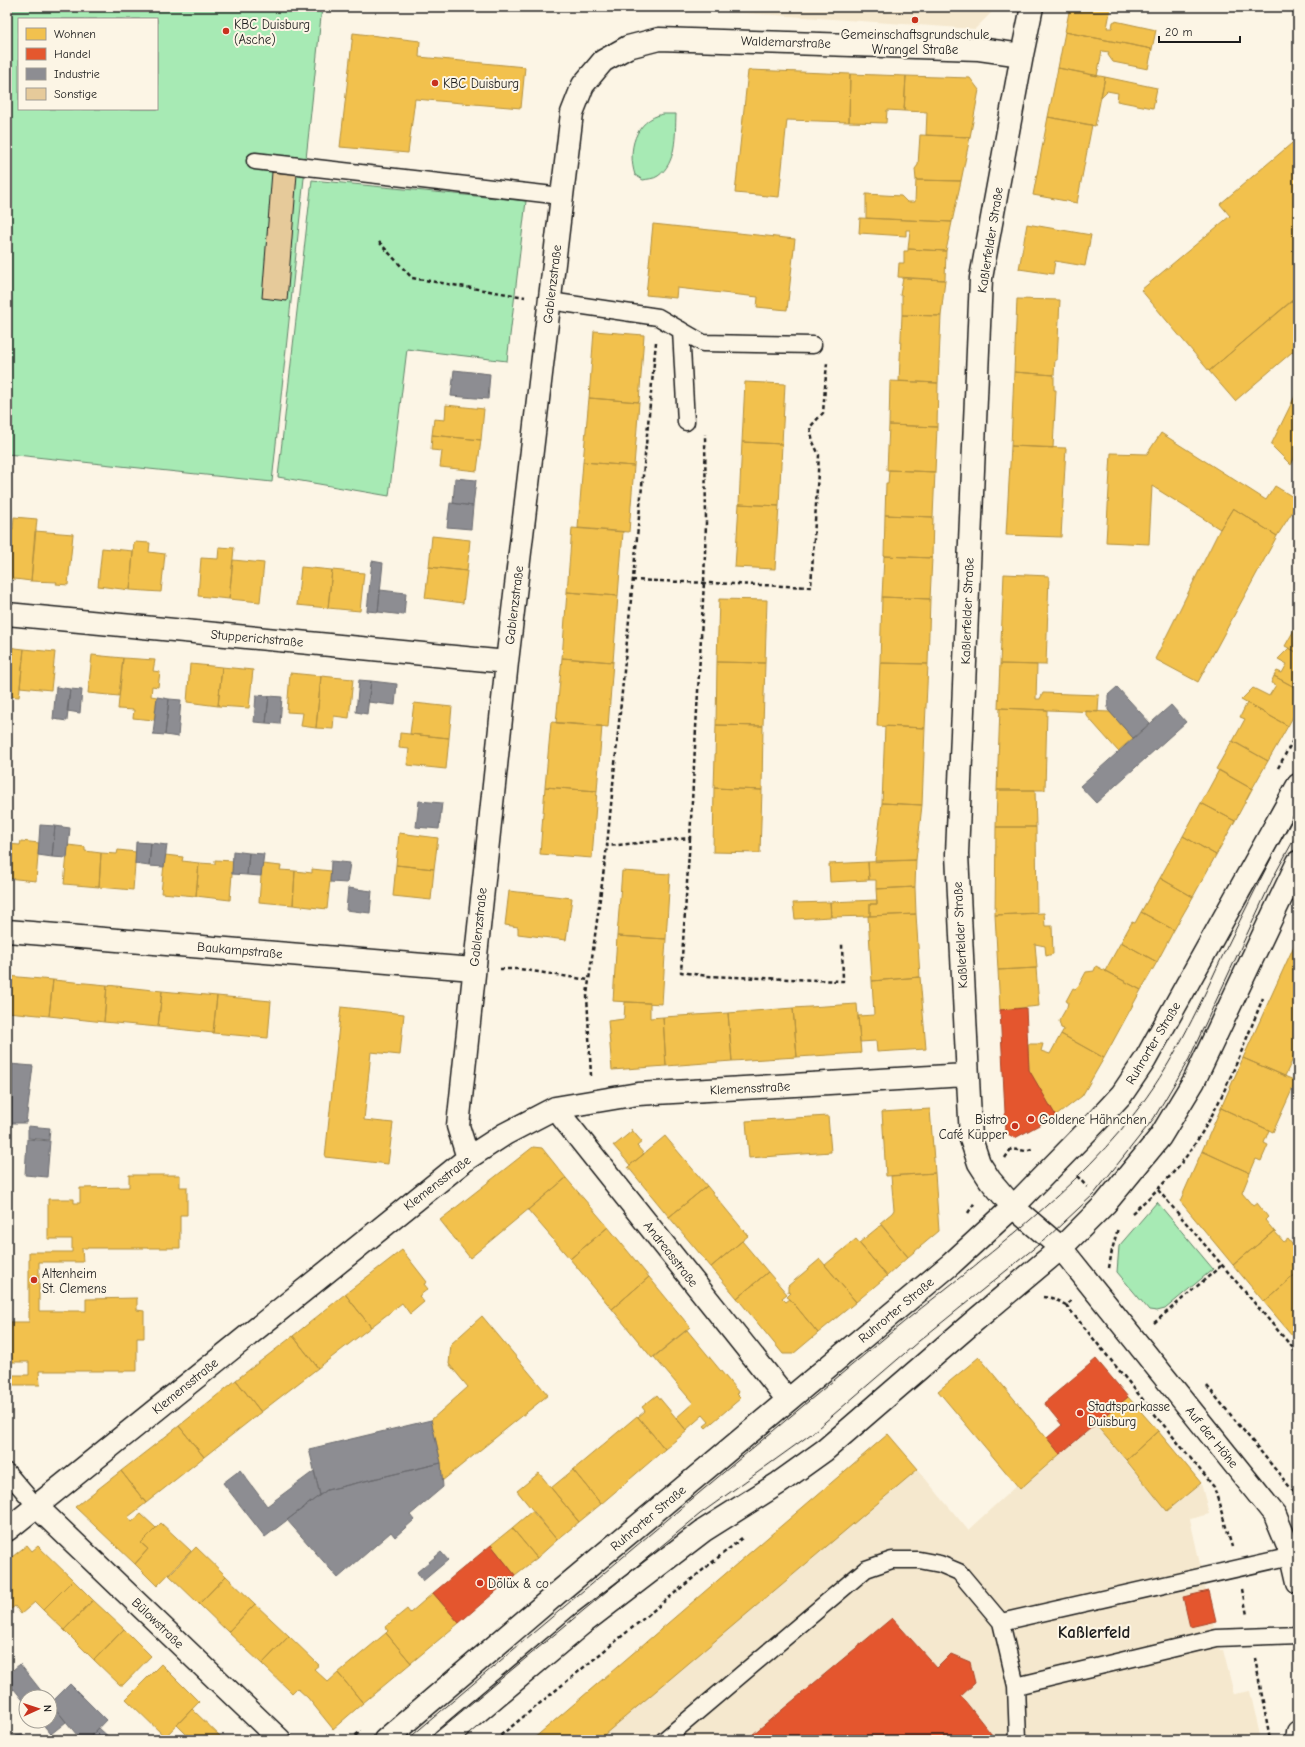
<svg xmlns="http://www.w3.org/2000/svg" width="1305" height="1747" viewBox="0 0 1305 1747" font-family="'Comic Neue',sans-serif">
<rect width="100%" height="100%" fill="#fcf5e5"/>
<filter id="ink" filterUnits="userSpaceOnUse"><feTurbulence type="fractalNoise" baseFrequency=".025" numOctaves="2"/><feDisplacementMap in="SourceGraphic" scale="8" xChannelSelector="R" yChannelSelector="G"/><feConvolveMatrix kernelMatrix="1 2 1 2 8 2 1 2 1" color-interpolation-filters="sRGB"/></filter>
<g filter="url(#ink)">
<path fill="#f5e8ce" d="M716 7H997L975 29 716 11Z
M1095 1424 1167 1511 1201 1483 1209 1514 1190 1519 1206 1591H1209L1216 1621 1213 1622 1220 1650H1223L1234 1694 1250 1691 1261 1740H532L888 1434 968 1530 1017 1485 1020 1488Z"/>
<path fill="#a7eab4" stroke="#628368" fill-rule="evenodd" d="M7 7H322L272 482 7 454ZM19 19H157V109H19Z
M663 114H676C675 135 677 163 658 176 654 179 647 179 643 180L635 175C627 150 635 120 663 114Z
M312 180 526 201 507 361 407 349 389 496 278 477Z
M1157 1202 1213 1269 1165 1309 1157 1311 1149 1310 1117 1272 1119 1246Z"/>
<path fill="#f2c14e" stroke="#b2903f" d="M1070 7H1111L1107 28H1112L1113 22 1115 21 1156 30 1152 49 1065 32Z
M1065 32 1152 49 1148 69 1113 62 1108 55 1109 52 1102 51 1097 76 1058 68Z
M353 33 420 41 419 57 525 67 521 108 415 99 408 153 340 147Z
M1058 68 1105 77 1095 126 1048 117Z
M750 70 850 74 849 122 787 120 779 197 735 193 748 71Z
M850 74 906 76 904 111 887 110 886 123 849 122Z
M906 76 970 78 979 90 970 137 926 135 927 112 904 111Z
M1105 77 1157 88 1153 108 1117 101 1118 93 1107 91 1101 97Z
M1048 117 1092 125 1077 203 1033 195Z
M920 135 970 137 961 181 916 180 915 169 918 165Z
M1298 138V296L1209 371 1141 290 1230 216 1220 204Z
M916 180 961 181 952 222 866 218V194L901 196 907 202H915Z
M860 218 952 222 946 251 908 249 910 230H906V236L859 233Z
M653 224 795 239 787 310 757 307 758 297 677 288 676 298 646 295Z
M1027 224 1091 235 1085 266 1055 261 1053 274 1019 269Z
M908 249 946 251 945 280 898 277 899 263H904V251H908Z
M903 278 945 280 941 316 902 315V295H900Z
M1296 297 1298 298V347L1235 401 1209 371Z
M1017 299 1060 300 1057 360H1055L1054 375 1014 372Z
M902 315 941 316 938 383 899 381Z
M594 331 644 335 639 402 589 398Z
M1014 372 1054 375V390H1056L1053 448 1011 446Z
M890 381 938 383 937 427 889 425Z
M745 382 785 384 782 444 742 442Z
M1298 390V450L1291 465 1271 445Z
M589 398 639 402 634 466 583 462Z
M446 405 484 409 481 440 432 435 434 419 445 420Z
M889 425 937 427 935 472 887 470Z
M1161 433 1266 500 1275 486 1298 500V503L1277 536 1233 508 1220 529 1152 486 1149 544 1106 542 1111 453 1147 454Z
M432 435 481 440 477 471 440 467 442 451 431 450Z
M742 442 782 444 779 506 739 504Z
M1011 446 1066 448 1061 537 1006 535Z
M583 462 634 466 629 532 578 528Z
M889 470 935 472 933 517 885 515 886 483H888Z
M739 504 779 506 775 569 735 567Z
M1233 508 1277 536 1198 682 1155 659 1220 529Z
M885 515 933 517 932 558 884 556Z
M14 517 37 519 31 581 7 578V528L13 529Z
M572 528 623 532 618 596 567 592Z
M35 531 73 534 68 585 56 584 57 582 31 581Z
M432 536 470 540 467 571 429 567Z
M134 542 150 543 149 552 165 554 161 592 130 590Z
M219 547 234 548 229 599 198 596 201 558 218 559Z
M102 548 133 551 130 590 98 586Z
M884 556 932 558 930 599 882 597Z
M233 560 264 563 260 602 229 599Z
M301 567 332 570 328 608 297 605Z
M429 567 467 571 463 603 425 598Z
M332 570 364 573 360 611 328 608Z
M1004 574 1049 576 1046 665 1000 664Z
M567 592 618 596 613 662 562 658Z
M882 597 930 599 928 664 880 663Z
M719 599 767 600 765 663 717 662Z
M1298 623V653L1285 646Z
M7 647 24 649 19 697 7 696Z
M1289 648 1298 653V689L1274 676 1277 671 1282 673 1287 664 1278 659Z
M24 649 55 652 51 690 20 687Z
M92 655 123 658 119 696 88 693Z
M123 658 155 660 153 671 160 672 158 687 152 686 151 696 157 697 154 720 133 718 134 710 118 709Z
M562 658 613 662 608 727 556 723Z
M717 662 765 663 763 726 716 725Z
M880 663 928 664 925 728 877 726Z
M190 664 222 667 218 706 187 702Z
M1000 664 1037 665 1036 699H1040L1043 693 1099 695 1098 712 998 708Z
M222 667 253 670 249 708 218 706Z
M290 673 321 676 316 728 301 726 303 713 287 712Z
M321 676 353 679 349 718 334 716 333 729 316 728Z
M1274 676 1298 689V708L1288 726 1241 700 1253 688 1269 696 1276 685 1271 683Z
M414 703 452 707 449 738 410 734Z
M1247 703 1288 726 1268 761 1233 741 1245 719 1240 717Z
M1000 708 1047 710 1045 790H997Z
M1086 711 1110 712 1133 738 1118 751 1086 715Z
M551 722 602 726 597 791 545 787Z
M716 725 763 726 762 790 714 788Z
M885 726 925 728 922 805 882 803Z
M400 733 449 738 446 769 407 765 409 749 399 748Z
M1232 741 1268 761 1252 789 1216 769Z
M1219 770 1252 789 1235 821 1201 803Z
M545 787 597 791 592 858 540 854Z
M714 788 762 790 760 853 713 852Z
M997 790H1035L1036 827H996Z
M882 803 922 805 916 860 875 861Z
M1201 803 1235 821 1216 855 1183 836Z
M996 827H1036L1037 913 995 915Z
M399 833 438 838 434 869 396 865Z
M1183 836 1216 855 1193 897 1160 878Z
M21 841 39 843 36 881 7 878V844L20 845Z
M68 845 85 847V851L101 853 99 887 64 884Z
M118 850 136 852 133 890 99 887 101 853 117 854Z
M165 855 183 857 182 861 199 863 196 896 161 893Z
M215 860 233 861 230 900 196 896 199 863 215 864Z
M916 860 915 887 876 889V880H869L868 862Z
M868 862 869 880 830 882 829 864Z
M262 864 281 866 280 870 295 871 293 905 259 902Z
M396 865 434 869 431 900 393 896Z
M312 869 331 871 327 909 293 905 295 871 312 873Z
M622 871 670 874 666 939 617 936Z
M1160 878 1193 897 1174 930 1141 912Z
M915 887 916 914 870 916V904H877L876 889Z
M509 891 572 898 566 940 518 934V927L505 925Z
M877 900V904H870V916L831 917 830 902Z
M830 902 831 917 795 919 793 903Z
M1141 912 1174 930 1157 962 1121 942 1132 922 1135 923Z
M1044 913 1045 926H1052L1053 954 1046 956 1045 946 1035 944 1037 968 998 970 995 915Z
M916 914 920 977 872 981 868 916Z
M617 936 666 939 662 1004 613 1001Z
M1298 937V1048L1285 1076 1243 1058Z
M1121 942 1157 962 1141 990 1105 971Z
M1096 966 1141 990 1104 1058 1061 1034 1064 1029 1061 1028 1059 1021 1067 1007 1068 1002 1066 1001 1073 988 1075 989 1079 985 1086 972 1094 971Z
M1036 968 1039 1006 1000 1010 998 970Z
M7 976 53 980 49 1016 7 1012Z
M920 977 926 1049 877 1052 876 1041 860 1042 858 1016 874 1015 872 981Z
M53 980 107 985 104 1022 49 1016Z
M107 985 162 991 158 1027 104 1022Z
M162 991 217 996 213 1033 158 1027Z
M217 996 271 1001 268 1038 213 1033Z
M625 1002 650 1003V1018L663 1017 666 1066 612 1070 608 1021 624 1019Z
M857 1004 861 1053 797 1057 793 1008Z
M341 1007 404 1014 400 1055 371 1052 364 1120 393 1123 388 1164 325 1157Z
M793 1008 797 1057 732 1061 728 1013Z
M728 1013 732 1061 666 1066 663 1017Z
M1061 1034 1104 1058 1082 1096 1056 1116 1029 1070 1028 1044H1043L1041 1051 1050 1054Z
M1243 1058 1296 1081 1273 1132 1221 1108Z
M1221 1108 1269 1130 1264 1143 1268 1145 1261 1161 1256 1159 1250 1173 1202 1151Z
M930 1109 935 1173 886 1176 882 1112Z
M828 1116 831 1152 749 1158 746 1121Z
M631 1129 642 1142 637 1146 644 1154 630 1165 613 1145H615L632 1131Z
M665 1136 707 1186 669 1217 628 1167Z
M533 1147 542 1148 566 1178 470 1258 440 1220Z
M1202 1151 1250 1173 1242 1193 1253 1206 1257 1203 1268 1217 1265 1220 1274 1231 1233 1265 1180 1201Z
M935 1173 939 1231 908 1257 880 1223 892 1213 894 1210 891 1176Z
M129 1175H180V1187H187V1215H180V1248H82L83 1262H39V1311H86V1299L137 1298V1310L144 1311V1338H137V1371H39L40 1385H7V1375H29V1362H7V1322H29V1252H72V1239H48V1199H74V1203H80V1188L129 1187Z
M566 1178 608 1227 570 1259 528 1210Z
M707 1186 748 1236 711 1267 669 1217Z
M881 1225 908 1257 887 1276 859 1243Z
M608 1227 649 1277 612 1309 570 1259Z
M1274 1231 1284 1242 1288 1239 1298 1252 1295 1255 1298 1259V1272L1264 1302 1233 1265Z
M856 1239 887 1276 856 1302 825 1265Z
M742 1241 768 1272 737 1298 711 1267Z
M402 1250 427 1282 424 1284 428 1289 419 1296 424 1302 410 1314 402 1303 371 1327 345 1294Z
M820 1259 856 1302 818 1333 790 1299 787 1297 791 1293 788 1292V1286Z
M768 1272 787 1294 782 1298 786 1302 790 1299 818 1333 793 1354H783L737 1298Z
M1298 1272V1342L1264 1302Z
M649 1277 690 1327 652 1358 612 1309Z
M345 1294 371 1327 318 1368 293 1336Z
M482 1316 548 1395 442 1481 441 1463 431 1420 468 1387 449 1364 451 1344Z
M687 1330 739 1393 737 1394 741 1398 706 1428 704 1426 709 1422 703 1415 686 1430 676 1418 693 1403 654 1357Z
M293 1336 318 1368 261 1412 236 1380Z
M979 1357 1060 1454 1020 1489 938 1391Z
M236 1380 261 1412 204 1457 179 1426Z
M657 1395 687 1431 665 1449 638 1417 645 1411 642 1407Z
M1128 1397 1158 1431 1126 1460 1095 1424Z
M637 1416 665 1449 601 1504 573 1470Z
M179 1426 204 1457 146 1503 121 1471Z
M1158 1431 1201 1483 1167 1511 1126 1460Z
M888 1434 918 1469 598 1740H532Z
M573 1470 601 1504 579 1522 551 1488Z
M121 1471 146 1503 128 1517 132 1522 141 1514 156 1528 141 1543 148 1549 135 1564 75 1507Z
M539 1473 579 1522 557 1540 517 1491Z
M532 1511 557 1540 537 1558 512 1528Z
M161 1523 191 1551 157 1586 135 1564 148 1549 141 1543Z
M512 1528 537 1558 515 1575 491 1545Z
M27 1545 32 1551 38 1546 73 1580 43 1610 35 1602 21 1614 15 1606 7 1612V1561Z
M196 1547 226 1576 199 1604 169 1575Z
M226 1576 255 1604 228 1632 199 1604Z
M73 1580 93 1600 64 1630 43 1610Z
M433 1593 459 1623 411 1663 386 1633 388 1631 385 1627 407 1609 410 1613Z
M93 1600 124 1629 94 1660 64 1630Z
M255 1604 289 1636 262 1664 228 1632Z
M124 1629 151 1656 123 1685H120L94 1660Z
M386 1633 411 1663 363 1703 338 1673Z
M289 1636 319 1665 314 1669 328 1682 338 1673 363 1703 333 1729 308 1698 297 1688 292 1693 262 1664Z
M161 1664 199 1702 165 1737 126 1699Z
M192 1709 224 1740H186L189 1737 177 1725Z"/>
<path fill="#e4572e" stroke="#a84529" d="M1026 1008 1029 1070 1056 1116 1015 1138 1006 1133 1000 1010Z
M1096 1359 1128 1397 1060 1454 1047 1438 1062 1425 1044 1403Z
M491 1545 515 1575 459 1623 433 1593Z
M1209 1591 1216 1621 1190 1627 1183 1597Z
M892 1618 937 1668 951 1654 970 1662 975 1683 961 1696 996 1740H746Z"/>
<path fill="#8d8d92" stroke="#6b6b6f" d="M454 370 490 374 488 399 451 396Z
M455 478 476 480 473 506 453 503Z
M450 503 473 506 471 529 447 527Z
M372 561 383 563 378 612 367 611Z
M380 590 406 593 404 615 378 612Z
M359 680 371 681 367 714 356 712Z
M371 681 397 684 395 705 368 702Z
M56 687 70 689 67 721 53 719Z
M1117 687 1150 723 1133 738 1108 710V695Z
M70 689 82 690 80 713 67 711Z
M256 695 269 696 266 723 254 722Z
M269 696 282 697 280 724 266 723Z
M157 697 169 699 165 735 153 734Z
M169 699 181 700 178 737 165 735Z
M1171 705 1186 722 1096 803 1080 786Z
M419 801 442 803 439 829 416 827Z
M40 825 55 826 52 857 38 855Z
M55 826 70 828 67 858 52 857Z
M136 842 151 843 149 866 135 864Z
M151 843 167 845 164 867 149 866Z
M233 851 249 853 247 875 232 874Z
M249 853 264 854 261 876 247 875Z
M331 861 350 863 347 883 330 882Z
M348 888 372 891 370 913 346 910Z
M10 1064 33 1066 26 1123H7Z
M28 1126 50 1128 49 1140 28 1138Z
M27 1139 50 1141 47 1177 25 1175Z
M431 1420 441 1463 327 1490 320 1495 309 1449Z
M441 1463 443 1487 410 1515 414 1520 395 1537 391 1532 338 1578 287 1520 327 1490Z
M240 1470 267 1506 314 1471 320 1495 265 1537 223 1483Z
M441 1552 448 1560 423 1581 417 1572Z
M20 1664 46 1697H26V1704L14 1689 7 1695V1675Z
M70 1684 106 1720 87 1740H81L51 1703Z
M50 1702 66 1722 51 1734 40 1721H50Z
M99 1728 112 1740H87Z
M22 1735 30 1740H12L16 1736Z"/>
<path fill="#e6ca9a" stroke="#1c1c1c" d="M272 172 297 174 287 301 262 298Z"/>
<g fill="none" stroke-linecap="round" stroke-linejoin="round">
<defs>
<path id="lane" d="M255 161 562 196
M550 301 658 317 703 343 813 345
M681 330 686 422
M7 1472 36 1506
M1001 1622 1292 1556
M1016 1686 1217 1638 1298 1635
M664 1740 866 1569 892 1560H919L940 1564 959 1572 1001 1622 1016 1686 1018 1740"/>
<path id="street" d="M7 614 507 662
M7 931 473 969
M555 1108 788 1400
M468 1158 458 1126 507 662 564 179 572 113 583 85 603 61 628 47 659 39 979 49 1022 55
M1013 1207 990 1180 979 1163 971 1139 957 854 981 278 1022 55 1032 7
M1061 1248 1275 1515 1292 1556 1298 1582
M36 1506 280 1740
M7 1530 468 1158 505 1134 555 1108 638 1094 966 1075
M1297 1740 1298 1732"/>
<path id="secondary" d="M1013 1207 1061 1248
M385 1740 561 1590 951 1264 1013 1207 1098 1120 1122 1094 1145 1060 1298 785
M444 1740 583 1623 703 1531 779 1483 825 1450 972 1323 1061 1248 1105 1204 1160 1137 1194 1081 1298 862"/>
</defs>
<use href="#lane" stroke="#1c1c1c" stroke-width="19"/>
<use href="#street" stroke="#1c1c1c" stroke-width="25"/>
<use href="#secondary" stroke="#1c1c1c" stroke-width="25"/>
<path stroke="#1c1c1c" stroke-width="2.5" stroke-dasharray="4 3" stroke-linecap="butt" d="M379 242 412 278 525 297
M656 342 607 846 690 838 704 582 706 523 705 434
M632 580 811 587 819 455 813 442 810 427 823 413 827 362
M1278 768 1298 731
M690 838 681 972 707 976 843 981 842 943
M500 969H520L588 980
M591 1076 587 995 607 846
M1005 1158 1011 1149 1026 1151 1034 1148
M1077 1176 1087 1187
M1158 1190 1298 1354
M968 1213 975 1202
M1132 1213C1150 1197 1167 1181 1182 1162 1219 1114 1240 1054 1263 998
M1109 1268 1112 1250 1118 1228
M1043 1297 1052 1298 1066 1305 1071 1301
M1066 1305 1214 1487 1232 1547
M1154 1323 1222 1265
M1207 1386 1298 1497
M1242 1589 1247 1615
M1255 1658 1270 1740
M350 1740 361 1731
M495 1740 742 1538"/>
<use href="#lane" stroke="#fcf5e5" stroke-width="16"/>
<use href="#street" stroke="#fcf5e5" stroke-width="22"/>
<use href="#secondary" stroke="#fcf5e5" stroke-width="22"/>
<path stroke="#1c1c1c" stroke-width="1" d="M407 1740C561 1609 715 1479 870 1350 960 1274 1061 1207 1134 1114 1171 1067 1196 1013 1221 959 1246 908 1271 857 1298 807
M427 1740 700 1514 811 1434 919 1341 1048 1237 1094 1194 1154 1118 1189 1059 1274 876 1298 832"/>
</g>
</g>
<g fill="#c8321e" stroke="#fcf5e5" stroke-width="1.5">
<circle cx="915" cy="20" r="4"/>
<circle cx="226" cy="31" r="4"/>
<circle cx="435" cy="83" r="4"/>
<circle cx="1031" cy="1119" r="4"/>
<circle cx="1015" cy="1126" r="4"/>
<circle cx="34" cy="1280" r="4"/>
<circle cx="1080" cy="1413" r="4"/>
<circle cx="480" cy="1583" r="4"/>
</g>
<g text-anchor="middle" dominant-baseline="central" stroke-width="4" stroke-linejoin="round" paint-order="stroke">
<g font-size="13" fill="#1c1c1c" stroke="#fcf5e5" text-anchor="start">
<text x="234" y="24">KBC Duisburg<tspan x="234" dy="15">(Asche)</tspan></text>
<text x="915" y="34" text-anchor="middle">Gemeinschaftsgrundschule<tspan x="915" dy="15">Wrangel Straße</tspan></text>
<text x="443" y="83">KBC Duisburg</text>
<text x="1007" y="1119" text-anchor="end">Bistro<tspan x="1007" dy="15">Café Küpper</tspan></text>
<text x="1039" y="1119">Goldene Hähnchen</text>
<text x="42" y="1273">Altenheim<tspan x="42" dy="15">St. Clemens</tspan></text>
<text x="1088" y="1406">Stadtsparkasse<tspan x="1088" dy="15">Duisburg</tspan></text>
<text x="488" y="1583">Dölüx &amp; co</text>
</g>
<g font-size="13" fill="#1c1c1c" stroke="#fcf5e5">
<text transform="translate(786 42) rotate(2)">Waldemarstraße</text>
<text transform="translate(990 240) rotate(-81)">Kaßlerfelder Straße</text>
<text transform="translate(552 284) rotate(-83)">Gablenzstraße</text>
<text transform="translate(514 605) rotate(-83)">Gablenzstraße</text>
<text transform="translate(967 611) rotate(-88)">Kaßlerfelder Straße</text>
<text transform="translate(257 638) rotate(5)">Stupperichstraße</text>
<text transform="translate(478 927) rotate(-84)">Gablenzstraße</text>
<text transform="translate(960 935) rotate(-93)">Kaßlerfelder Straße</text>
<text transform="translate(240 950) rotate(5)">Baukampstraße</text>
<text transform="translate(1153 1043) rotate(-59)">Ruhrorter Straße</text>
<text transform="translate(750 1088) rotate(-3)">Klemensstraße</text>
<text transform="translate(437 1183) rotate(-38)">Klemensstraße</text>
<text transform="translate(671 1254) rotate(52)">Andreasstraße</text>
<text transform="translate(896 1310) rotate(-40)">Ruhrorter Straße</text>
<text transform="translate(185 1386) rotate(-39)">Klemensstraße</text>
<text transform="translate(1212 1437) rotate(51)">Auf der Höhe</text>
<text transform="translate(648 1518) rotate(-40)">Ruhrorter Straße</text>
<text transform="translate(158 1623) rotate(44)">Bülowstraße</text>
</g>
<g font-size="17" font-weight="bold" fill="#1c1c1c" stroke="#fcf5e5">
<text x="1094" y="1632">Kaßlerfeld</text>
</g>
</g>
<rect width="1305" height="1747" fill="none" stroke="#fcf5e5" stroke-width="24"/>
<rect x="12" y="12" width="1281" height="1723" fill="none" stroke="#1c1c1c" stroke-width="1.5" filter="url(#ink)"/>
<rect x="18" y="18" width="140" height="92" fill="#fcf5e5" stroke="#a29e95"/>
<rect x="26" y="28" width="20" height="12" fill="#f2c14e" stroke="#a29e95"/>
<text x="54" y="38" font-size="12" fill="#1c1c1c">Wohnen</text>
<rect x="26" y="48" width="20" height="12" fill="#e4572e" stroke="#a29e95"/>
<text x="54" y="58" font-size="12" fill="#1c1c1c">Handel</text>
<rect x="26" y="68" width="20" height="12" fill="#8d8d92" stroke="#a29e95"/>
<text x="54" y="78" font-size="12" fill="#1c1c1c">Industrie</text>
<rect x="26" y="88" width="20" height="12" fill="#e6ca9a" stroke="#a29e95"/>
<text x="54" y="98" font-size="12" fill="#1c1c1c">Sonstige</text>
<g transform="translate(38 1709) rotate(87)"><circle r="19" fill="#fcf5e5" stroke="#a29e95"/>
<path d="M0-3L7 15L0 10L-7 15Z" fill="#c8321e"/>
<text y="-6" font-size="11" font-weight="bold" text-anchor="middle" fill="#1c1c1c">N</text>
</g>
<path d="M1159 36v6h81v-6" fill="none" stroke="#1c1c1c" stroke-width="2"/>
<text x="1165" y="36" font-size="12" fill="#1c1c1c" stroke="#fcf5e5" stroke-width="3" paint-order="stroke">20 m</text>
</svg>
